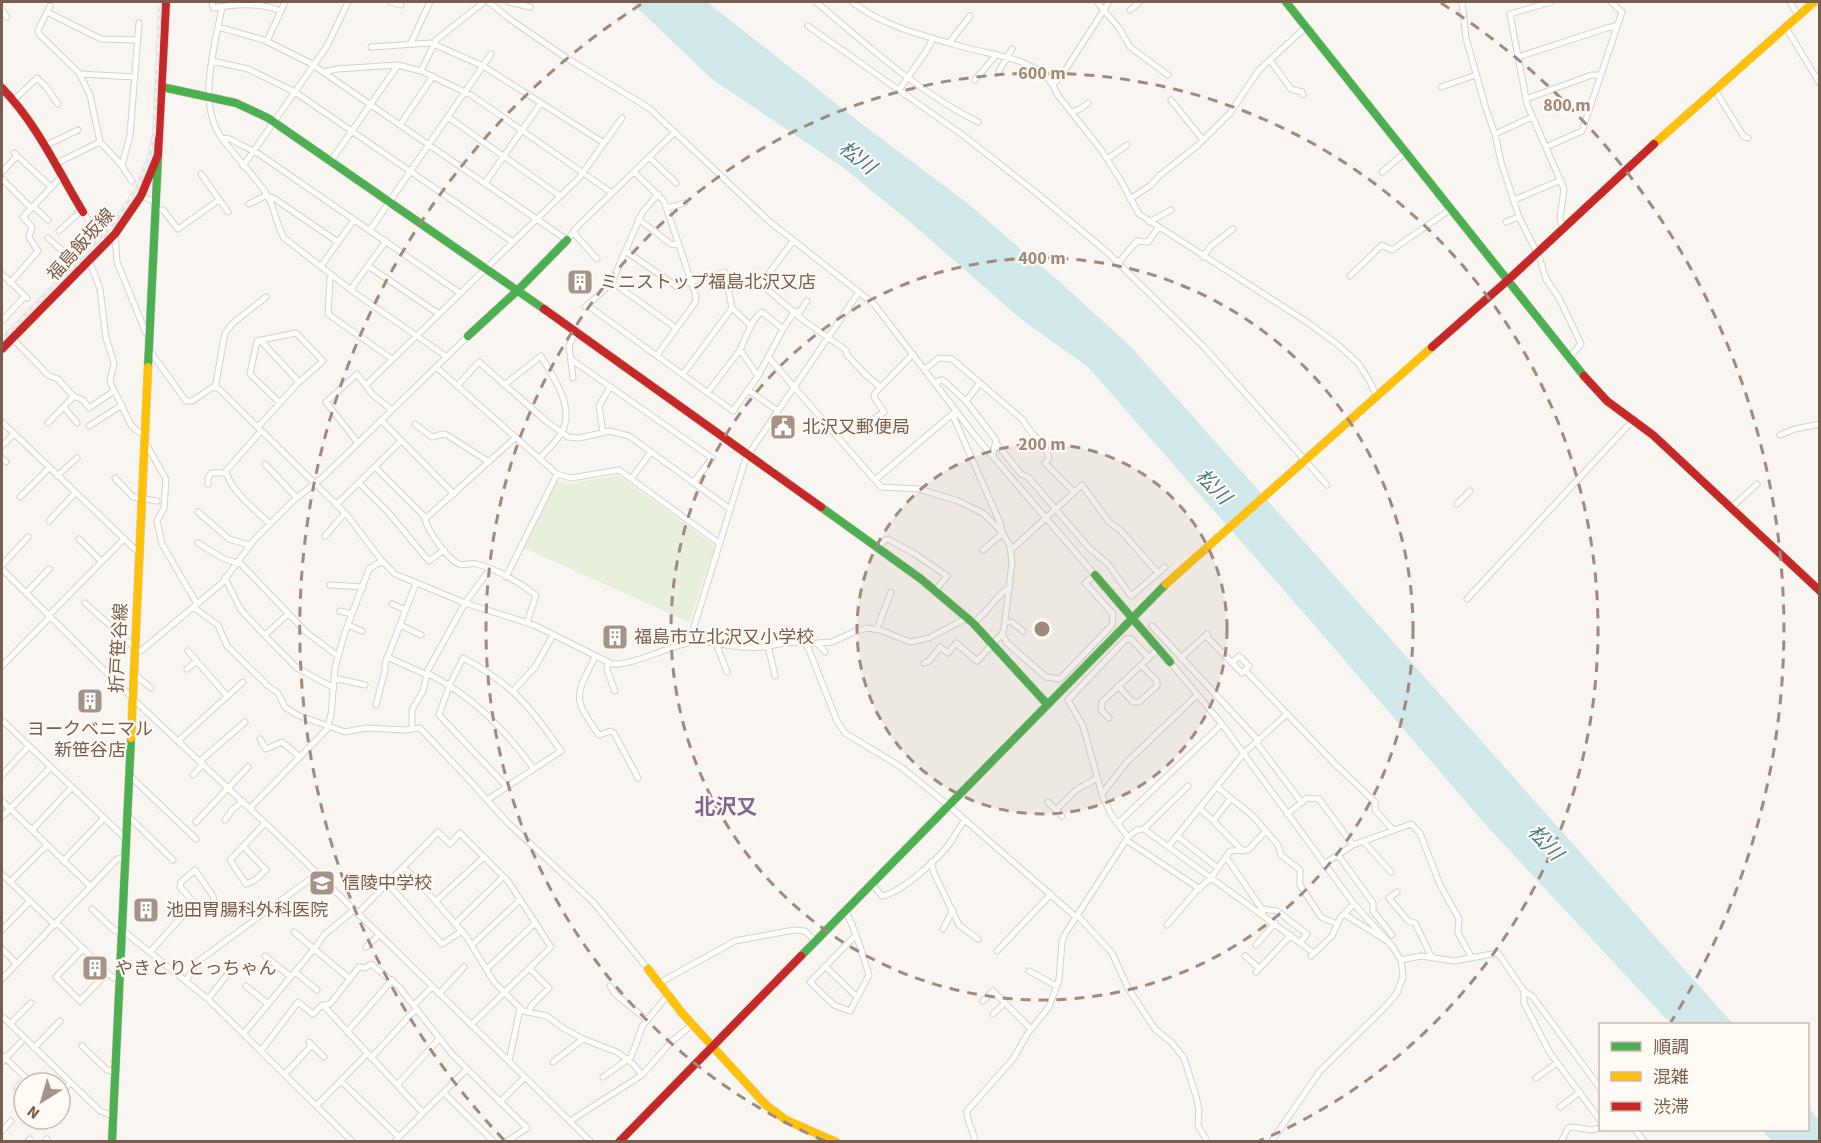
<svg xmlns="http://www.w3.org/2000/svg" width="1821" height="1143" viewBox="0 0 1821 1143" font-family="'Source Sans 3','Noto Sans JP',sans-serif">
<rect width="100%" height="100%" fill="#f9f5f0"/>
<path fill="#e7f0db" d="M618 475 715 546 689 622 524 548 555 481 569 484Z"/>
<path fill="#d0e8ea" d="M631 2H707L867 128 967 203 1061 283 1132 348 1733 1024H1671L1485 824 1316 627 1088 367 1022 320 910 222 844 168 712 79Z
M1808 1107 1819 1120V1141H1772L1762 1130H1808Z"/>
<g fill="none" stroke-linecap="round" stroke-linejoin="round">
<defs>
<path id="street" d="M212 2 213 8C235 4 260 2 281 11
M391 2 401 5
M489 2 511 20 568 59 649 108 770 222 874 304 976 437 1095 575 1085 583 1113 614 1112 625 1060 679 1046 677 1007 643 1002 634
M509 2 530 7
M816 2C867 45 918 92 978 122
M852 2C884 27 928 37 967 48 997 56 1034 58 1053 85
M1097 2 1119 28 1130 47 1168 75
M1109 2 1066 69 1053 85 1057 94 1102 151 1121 181 1139 214 1307 322 1337 344 1358 363 1369 380 1377 397
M1462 2 1466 38 1486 109 1495 134 1501 162 1519 217 1540 259 1546 279 1559 298 1581 344 1569 358
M1551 2 1510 14 1527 104 1564 189 1560 217 1561 223 1565 227
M1790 2 1798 15
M1818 2 1820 3
M50 6 38 30 39 34 79 73 90 95 100 142 119 162 132 181
M222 7C215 46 197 102 221 137 235 157 254 174 267 195 275 208 276 224 284 238L355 293 447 357
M2 10 7 17
M1130 10 1140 2
M47 12 101 39 137 40
M808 26 964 136 1034 191 1107 252 1203 346 1327 485
M1785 26 1820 84
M218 27 264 40 310 63 567 240 577 227 675 132
M267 41 285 2
M411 43 430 2
M949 43 970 16
M371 47 431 43 483 66 604 143
M1518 57 1607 28 1616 26
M1270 60 1291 89 1302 92 1303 95
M212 61 248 69 295 92 513 242
M421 71 436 40 484 2
M999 71 1012 49
M323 72 337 69 398 65 421 71 471 95 612 193
M80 74 135 77
M975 80 996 55
M1441 87 1476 75
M899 90 927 50 933 38
M1715 90 1744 137 1748 138
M1526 99 1592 75H1600
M14 100 37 78 47 88 58 104
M1171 100 1203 140
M1072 112 1080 109 1088 103
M448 117 560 196
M400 125 433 76
M1495 134 1532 117
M222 138 230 139 259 154 460 293
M47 145 78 130
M1546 147 1582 131 1622 12 1611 2
M14 153 51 187
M649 157 676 183
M1107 159 1127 145
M331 161 398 65
M55 164 100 142
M122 166 130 135 139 23
M243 166 327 46 348 2
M2 172 17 156
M634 172 664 201 696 296 695 303 657 355
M1382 172 1406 152
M201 174 228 212
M2 179 31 208
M485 183 541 103
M141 196 156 202
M268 196 275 199 338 242
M1130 199 1151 185 1159 176 1198 145 1230 113 1259 70 1306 27
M1514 200 1561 180
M249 204 267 195
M33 206 48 220
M667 208 685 203
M156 210H163L178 229 219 200
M83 212 105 243
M638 219 671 244 679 245
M1149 222 1171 210
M1506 222 1519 217
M370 230 491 54
M59 231 82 210
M573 232 597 259
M115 234 117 262 145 331 149 336
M48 238 82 268
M793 241 761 284 803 320 846 350 847 355 866 375 880 387
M627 252 676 286 725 272 732 308 751 326
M1203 257 1211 246 1233 229
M89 260 100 289 106 338 114 363 110 382 131 425 136 430 146 436
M1118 263 1137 241 1148 242 1158 228
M321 266 354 220
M368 266 439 314
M2 274 27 298
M332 275 330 279 328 314 392 359
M1350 276 1382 245 1392 250 1451 209
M612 282 676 328
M10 283 38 251 29 237 32 227 23 217 61 177
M351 289 386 241
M587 305 733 411 758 376 740 350C746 338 751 319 762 312L783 329 758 376
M585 307 611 284 642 213 658 194
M798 314 807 301
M2 321 25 296
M783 329 795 311
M12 338 49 376 58 379 73 396 83 400 89 408 114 391
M260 340 299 382
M150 351 186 401H192L213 387 218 388 347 515 382 561 395 574 465 603 534 625 612 664C634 666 671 644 698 641 706 641 717 644 726 645 738 647 751 648 763 647 776 646 797 636 808 647L837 721 845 733 901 767 948 805 1076 917
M769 358 881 487 919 489 958 501 983 513 1001 531 1010 546 1012 563 1004 628 1002 634 977 661 956 643 948 653 940 647 929 661 924 663
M572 360 712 458 693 483
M436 367 557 474 571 478 619 470 719 543
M925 369 939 358 952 359 1023 420C1029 435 1046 441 1049 458L1045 463 1074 492
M683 374 732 308
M573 378 569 346 576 330
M935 384 940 380H943L966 401 996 440 993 455
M366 385 579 178 622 118
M504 385 541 356C553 377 574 405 563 430 558 441 547 450 539 459
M457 386 479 362 546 421 568 437 579 438 610 431 629 436 730 509
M215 388 225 333 233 323 266 297
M748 390 778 411
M708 392 740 350
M966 401 980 383
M64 407 77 423
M956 411 954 418 1001 525V531
M381 420 454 494
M2 422 139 553
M48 423 74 396
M415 424 432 437 443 434 447 435 489 462
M89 426 122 405
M258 427 297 384 323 361 296 333 257 341 250 374 280 403
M878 427 872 420 884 412 874 397 875 393 913 354
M261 431 226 471C231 492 255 509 270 524
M603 433 599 406 610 387
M1780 435 1795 429 1820 424
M515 438 425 519C428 531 447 559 459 564 465 566 471 562 477 564 498 570 519 582 536 595L527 623
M145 442 166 479 164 508 157 521 162 544 197 604
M358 443 326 402 357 374 373 395 392 410
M996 443 1021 474 1028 477 1089 548 1108 564 1131 596 1165 567
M2 446 14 434
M2 458 6 462
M265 464 297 498
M375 467 426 518
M57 476 77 458
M115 478 133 497 157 501
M631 479 651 452
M875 480 956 411
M359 483 387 511 429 561 444 550
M208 484V478L211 473H226
M20 497 49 468
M1457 504 1470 491
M336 505 401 441
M1731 508 1757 484
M198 512 229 539 249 545
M49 521 75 493
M325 536 345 513
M79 539 101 561
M198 543 224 559 241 564 307 633 338 656
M878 548 885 540 888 539 915 554 947 576 935 591
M1012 549 1082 485 1109 522 1120 530 1158 573
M983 550 1003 533
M2 565 28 537
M2 569 131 697 281 838 591 1142
M506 577 557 474
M225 578 241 610 273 644 297 668 334 688
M330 585 363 587
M26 593 49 569
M1467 599 1634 419
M85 603 134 647
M392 604 405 610
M193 607 218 625 227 646 268 686 278 693 285 707 297 715 345 732 366 728 405 730 420 728 471 782 507 822 594 903 648 969
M340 611 352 614
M48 616 123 540
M1005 622H1012L1023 631
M973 623C988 613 995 596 1010 587
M348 625 362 631
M400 625 421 635
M1152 626 1258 740
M877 629 891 592
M265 635 288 614
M689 643 745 461 752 449 859 292
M716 643 727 672
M804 644 832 642 854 632 867 628 880 630 910 642 929 638 967 618
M818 644 825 652
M768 646 775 676
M188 651 227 696
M134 653 142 650 222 583 254 540 293 501 323 477 468 336
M387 657 427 675
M595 657C575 697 572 697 599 735L611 731 614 733 638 778
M1181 658 1207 634 1208 638 1242 673 1249 666 1239 656 1232 663
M608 662 607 670 615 691
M1170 662 1222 724 1354 904 1392 946 1401 960 1403 977 1397 993 1384 1008 1320 1071 1271 1142
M2 666 50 617
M187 669 197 661
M1245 670 1335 764 1375 802V810L1393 830
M427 673C473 696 503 728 534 769
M134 674 151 688
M334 678 365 685
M1118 686 1133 702H1139L1157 686V681L1141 665
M513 691 535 667 553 635
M376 705 385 670V664L416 583
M1109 718 1101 710 1102 702 1159 648
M2 720 125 838
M412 729V710L423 691 428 670 465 603 490 569
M260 739 266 749 282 742 300 757
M178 741 243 682
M1256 742 1302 803
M200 761 245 722
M2 775 29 746
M129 775 196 839
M193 775 203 764
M1217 787 1253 816 1278 845 1281 855 1300 870V885L1321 917 1337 924
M1102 794 1126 763 1197 695
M487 800 561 751C530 706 511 683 463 658L450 684 439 715 507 787
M2 801 91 887
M1048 802 1062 816
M250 808 327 729 331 715 335 668 344 635 369 569 382 561
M1199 808C1215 821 1228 837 1243 851
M1057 809 1076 790 1097 778
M1287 814 1307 798 1319 799 1353 845
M127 815 173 860
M2 817 51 767
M225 820 232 810 243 801
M1214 820 1231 798
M196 822 248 767
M1118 823 1222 724
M1144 829 1314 953
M32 830 72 787
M1177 836 1218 868
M1128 837 1112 816 1103 798 1083 726 1068 700 1126 639H1131L1149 658
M1126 840 1200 889
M1364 842 1391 872
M243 846 266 870 255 880 246 884 230 860 265 823
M1168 847 1244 753 1287 714
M1338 855 1373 903V911L1392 935
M1226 857 1262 909 1263 915
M63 861 104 818
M931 862 934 873 959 925 978 939
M1324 864 1353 845 1411 824 1420 833 1440 885 1459 919 1458 933 1472 958
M403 867 416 879 466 936 494 982 523 1011 547 1016 563 1028 583 1039 617 1052 634 1065 642 1075
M195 870 213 896 214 902 203 910 199 908 180 887 181 882Z
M2 874 55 925
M10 882 47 845
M387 883 442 944 462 931
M871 883 882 896C901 893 941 857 952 840 956 833 960 826 965 820
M1397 892 1389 898 1408 921 1415 923 1432 958
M436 901 484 857
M92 909 114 930 121 932
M1262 909 1277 911 1307 934 1300 943
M845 910C856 930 862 953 869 975L850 1011 834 1005 810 982 856 935
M357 914 438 832 450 844 460 833 508 881 551 947 471 1025
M1344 914 1387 941
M1077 915 1112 953 1128 988 1155 1029 1172 1043 1184 1058 1196 1096 1199 1110 1198 1126 1208 1142
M57 923 112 977 119 979
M455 924 503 877
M1167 925 1197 890 1211 878 1230 851 1248 850 1266 831
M121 929 208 999 353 1142
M943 929 953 910
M2 930 30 901
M294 932 350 979
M472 945 520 900
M1256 945 1275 923
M366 947 379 935
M2 949 16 963
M83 949 56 977 80 1001 107 973
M997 951 1051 894
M150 952 194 903
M265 956 291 977
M1245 956 1259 968
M1311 956 1332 936 1340 918 1354 904
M1401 960 1421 956 1454 961 1498 953 1524 991V1003L1550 1053 1600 1120
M825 966 857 997
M529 968 549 988 531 1006 529 1012
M487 969 535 923
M1029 971 1057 986
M295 972 317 990
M1256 972 1291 935
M2 979 117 859 124 858
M186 981 197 962 317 874
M659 983 735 941 794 930 805 931 815 941
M246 986 268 1004
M610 986 615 994 647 1020
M1524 991 1533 997 1600 1088
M439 994 464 967
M208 999 234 966
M983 1001 993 991 1031 1029
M323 1005 423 1113
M414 1005 432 987
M993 1014 1005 1003
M2 1016 100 1111 113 1116
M10 1024 31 1003
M347 1032 392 980
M244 1033 314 949 324 935 354 910
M309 1042 324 1057
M82 1046 107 1070 115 1072
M34 1048 60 1021
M261 1051 298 1002 313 1014 321 1006 330 1004 359 967 365 968 371 964 399 987 452 1054 527 1128 506 1142
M2 1055 26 1078 17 1088
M371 1058 416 1009
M509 1061 520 1009
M2 1062 21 1042
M553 1062 583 1039
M285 1074 312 1045
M603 1077 631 1057 643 1025 668 995
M1536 1078 1557 1063
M341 1081 399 1137
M397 1085 440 1038
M444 1093 494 1142
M60 1094 70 1083
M500 1102 525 1077
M317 1105 367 1054
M1560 1107 1580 1092
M570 1121 642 1075 672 1041 692 1025
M1635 1130 1645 1142
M2 1131 11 1121
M27 1142 30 1139
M45 1142 47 1139
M394 1142 467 1069
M975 1142C974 1130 966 1122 967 1111L1013 1059 1028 1033 1049 1007 1059 980 1062 942 1065 934 1128 837 1137 830 1144 829 1188 786
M1561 1142 1568 1128 1571 1127 1592 1130 1600 1128"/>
<path id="fast" d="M1286 2 1584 376
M162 87 236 103 268 118 544 309
M468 336 518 290 567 240
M148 367 158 157
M821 507 921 579 973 623 1047 704
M1095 575 1170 662
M801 956 1166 584
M112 1142 131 738"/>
<path id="slow" d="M1654 144 1814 2
M1166 584 1432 347
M131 738 148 367
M648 969 682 1013 766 1105 786 1120 836 1142"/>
<path id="jam" d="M2 88C37 124 57 169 83 212
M544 309 821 507
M1432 347 1508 280 1654 144
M2 349 115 234 141 196 158 155 166 2
M1584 376 1607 401 1653 435 1820 591
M619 1142 801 956"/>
</defs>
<use href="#street" stroke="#d7d1cb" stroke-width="7"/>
<use href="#fast" stroke="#d9d2cb" stroke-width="9"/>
<use href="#slow" stroke="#d9d2cb" stroke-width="9"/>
<use href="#jam" stroke="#d9d2cb" stroke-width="9"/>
<use href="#street" stroke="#fefefd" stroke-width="5"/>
<use href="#fast" stroke="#4caf50" stroke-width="8"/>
<use href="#slow" stroke="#ffc107" stroke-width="8"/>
<use href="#jam" stroke="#c62828" stroke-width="8"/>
<defs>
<path id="rail" d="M2 339 112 226 138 186 150 153 154 134 160 2"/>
</defs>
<use href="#rail" stroke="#e6e3e7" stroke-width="4"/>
<use href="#rail" stroke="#fffaf3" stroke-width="1.5" stroke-dasharray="4.5" stroke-linecap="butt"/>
</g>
<circle cx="1042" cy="629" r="185" fill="#9f8a7d" fill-opacity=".12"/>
<g fill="none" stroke="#9f8a7d" stroke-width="3" stroke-dasharray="10 8">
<circle cx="1042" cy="629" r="185"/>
<circle cx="1042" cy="629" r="371"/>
<path d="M825 1141A556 556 0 1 1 1259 1141"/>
<path d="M504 1140A742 742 0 0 1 643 3M1441 3A742 742 0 0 1 1671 1022"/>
</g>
<defs>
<symbol id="building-square" viewBox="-11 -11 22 22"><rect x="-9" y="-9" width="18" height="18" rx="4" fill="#a69286" stroke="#fffaf3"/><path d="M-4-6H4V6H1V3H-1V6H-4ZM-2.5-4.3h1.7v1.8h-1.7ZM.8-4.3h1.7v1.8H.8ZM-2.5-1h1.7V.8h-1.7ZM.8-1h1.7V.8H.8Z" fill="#fff"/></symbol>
<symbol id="civic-square" viewBox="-11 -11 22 22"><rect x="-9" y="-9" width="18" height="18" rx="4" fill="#a69286" stroke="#fffaf3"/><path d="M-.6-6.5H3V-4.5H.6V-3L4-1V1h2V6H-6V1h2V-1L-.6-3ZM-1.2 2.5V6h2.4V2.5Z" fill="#fff"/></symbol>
<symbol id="school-square" viewBox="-11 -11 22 22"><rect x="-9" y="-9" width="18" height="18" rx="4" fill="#a69286" stroke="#fffaf3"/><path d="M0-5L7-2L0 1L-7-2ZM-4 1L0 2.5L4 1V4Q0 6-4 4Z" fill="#fff"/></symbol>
</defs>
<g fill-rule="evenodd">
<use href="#building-square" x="565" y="267" width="30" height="30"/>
<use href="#civic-square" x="768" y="412" width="30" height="30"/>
<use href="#building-square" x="600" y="622" width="30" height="30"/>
<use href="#building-square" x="75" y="686" width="30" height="30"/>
<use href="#school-square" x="307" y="868" width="30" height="30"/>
<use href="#building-square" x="131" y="895" width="30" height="30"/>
<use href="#building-square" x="80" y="953" width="30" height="30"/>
</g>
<g text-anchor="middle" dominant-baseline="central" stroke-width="4.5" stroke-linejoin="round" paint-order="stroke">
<g font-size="18" fill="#7a5c4d" stroke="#fffaf3">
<text transform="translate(81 245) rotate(-48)">福島飯坂線</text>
<text transform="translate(119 648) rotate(-87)">折戸笹谷線</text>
</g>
<g font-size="18" fill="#7a5c4d" stroke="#fffaf3" text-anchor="start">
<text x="600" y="282">ミニストップ福島北沢又店</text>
<text x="802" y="427">北沢又郵便局</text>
<text x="634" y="637">福島市立北沢又小学校</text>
<text x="90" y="729" text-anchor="middle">ヨークベニマル<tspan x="90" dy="21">新笹谷店</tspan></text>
<text x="342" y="883">信陵中学校</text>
<text x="166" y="910">池田胃腸科外科医院</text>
<text x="115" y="968">やきとりとっちゃん</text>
</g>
<g font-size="20" font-style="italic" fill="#437c86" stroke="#fffaf3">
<text transform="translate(857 158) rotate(38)">松川</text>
<text transform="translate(1213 487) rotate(45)">松川</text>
<text transform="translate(1545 843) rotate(47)">松川</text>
</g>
<g font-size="21" font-weight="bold" fill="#846695" stroke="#fffaf3">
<text x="726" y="807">北沢又</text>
</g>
</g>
<circle cx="1042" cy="629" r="9" fill="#9f8a7d" stroke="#fffaf3" stroke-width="3"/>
<g font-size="18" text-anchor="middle" font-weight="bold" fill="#9f8a7d" stroke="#fffaf3" stroke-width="4.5" stroke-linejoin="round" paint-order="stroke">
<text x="1042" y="79">600 m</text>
<text x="1567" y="111">800 m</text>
<text x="1042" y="264">400 m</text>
<text x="1042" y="450">200 m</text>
</g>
<rect width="1821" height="1143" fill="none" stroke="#7a5c4d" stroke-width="6"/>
<rect x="1599" y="1023" width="210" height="108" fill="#fffaf3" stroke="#cabbb1" stroke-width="1.5"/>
<rect x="1611" y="1042" width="30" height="9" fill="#4caf50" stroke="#cabbb1" stroke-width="1.5"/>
<text x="1653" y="1053" font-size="18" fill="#7a5c4d">順調</text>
<rect x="1611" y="1072" width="30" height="9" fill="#ffc107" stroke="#cabbb1" stroke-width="1.5"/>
<text x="1653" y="1083" font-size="18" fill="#7a5c4d">混雑</text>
<rect x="1611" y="1102" width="30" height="9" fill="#c62828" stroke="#cabbb1" stroke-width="1.5"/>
<text x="1653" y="1113" font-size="18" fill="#7a5c4d">渋滞</text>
<g transform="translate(42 1101) rotate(217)"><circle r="28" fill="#fffaf3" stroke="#cabbb1" stroke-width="1.5"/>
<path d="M0-4.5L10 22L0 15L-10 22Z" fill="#a69286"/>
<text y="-9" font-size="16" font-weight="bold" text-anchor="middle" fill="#7a5c4d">N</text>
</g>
</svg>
